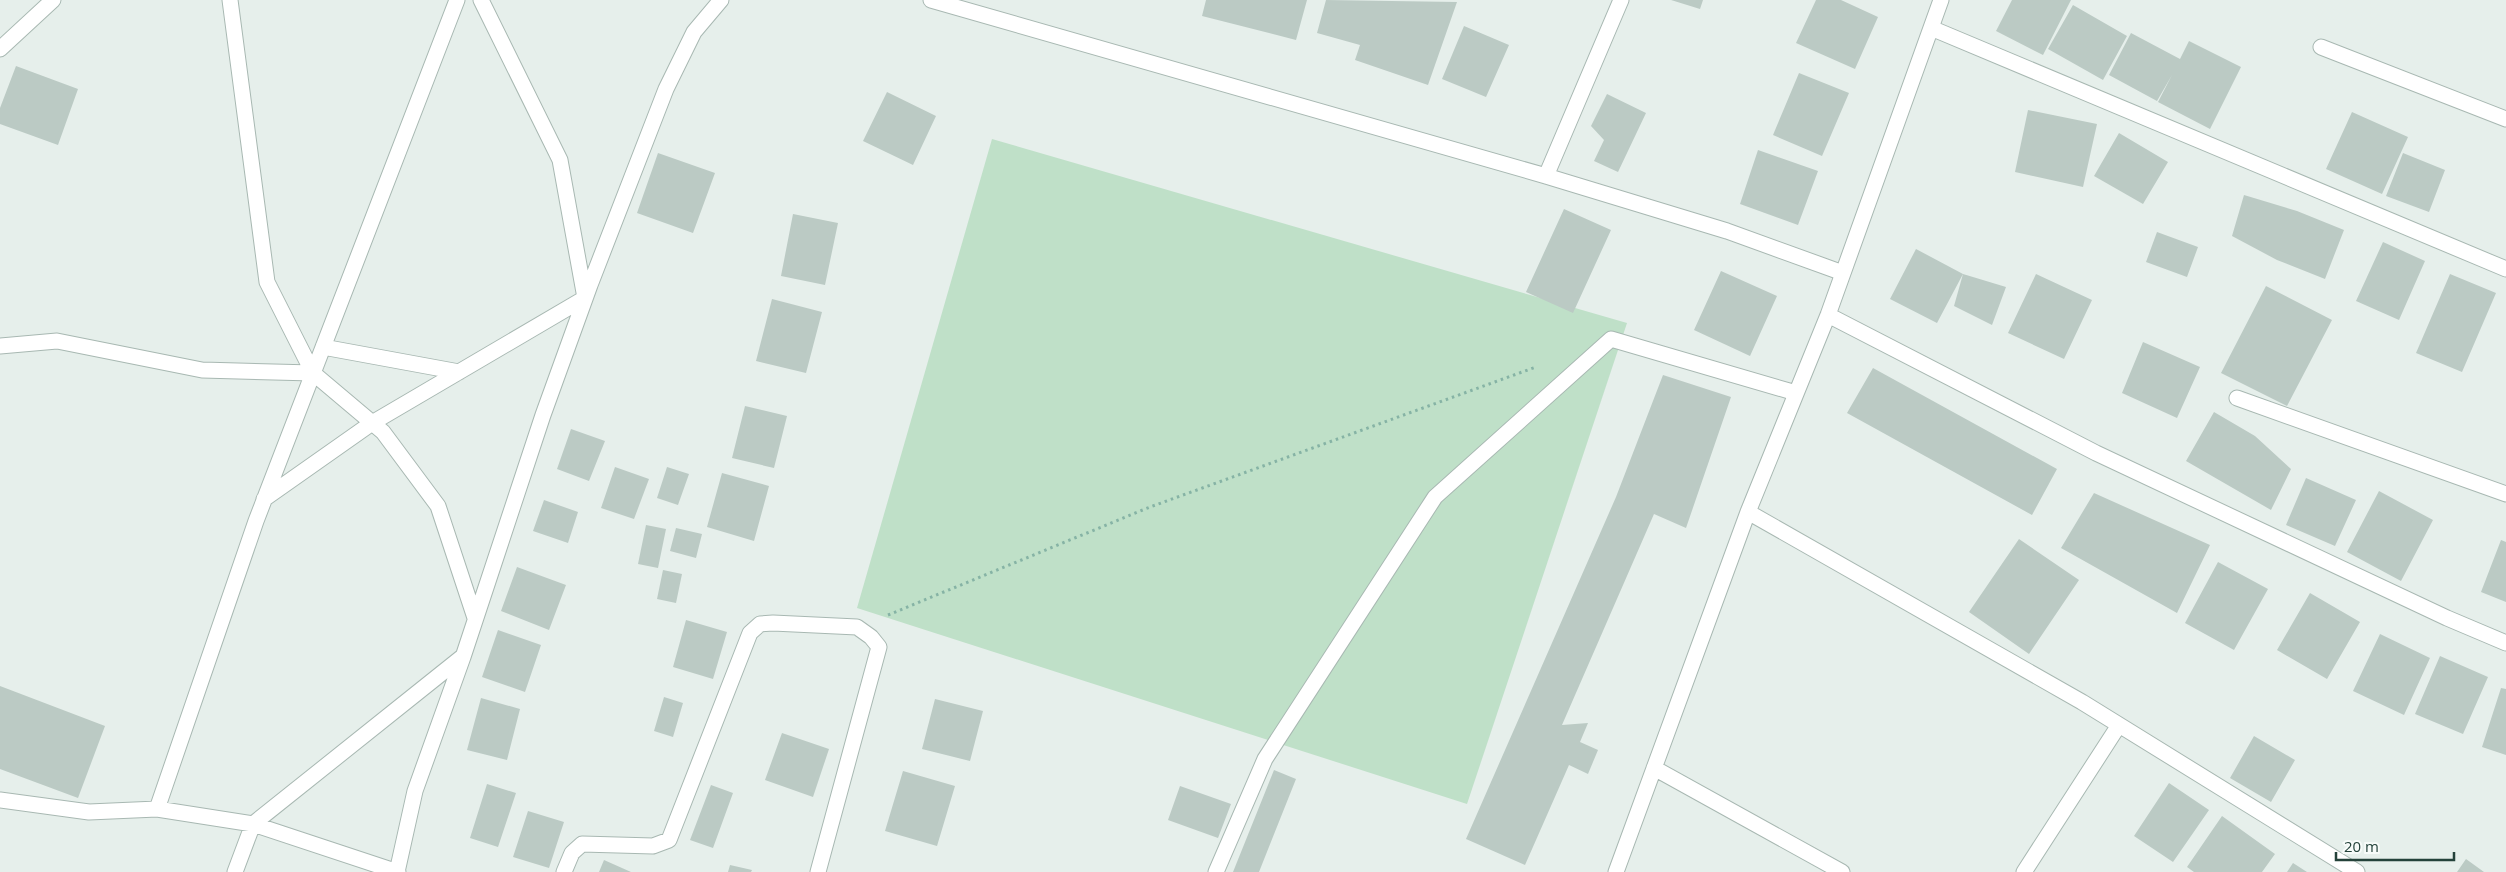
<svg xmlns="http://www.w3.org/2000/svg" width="2506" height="872" viewBox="0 0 2506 872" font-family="'Open Sans',sans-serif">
<rect width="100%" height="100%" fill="#e6efeb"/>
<path fill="#bfe0c8" d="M992 139 1627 323 1467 804 857 608Z"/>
<path fill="#bbcac4" d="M1206 0H1307L1296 40 1202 16Z
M1326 0 1457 2 1428 85 1355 60 1360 45 1317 33Z
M1671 0H1703L1700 9Z
M1816 0H1841L1878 17 1855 69 1796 43Z
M2012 0H2071L2043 55 1996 31Z
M2073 5 2127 36 2103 80 2048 49Z
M1464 26 1509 45 1486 97 1442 79Z
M2131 33 2180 59 2189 41 2241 67 2210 129 2158 102 2172 75 2157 101 2109 75Z
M16 66 78 89 58 145 0 124V108Z
M1799 73 1849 93 1822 156 1773 135Z
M887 92 936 116 913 165 863 141Z
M1607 94 1646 113 1618 172 1594 161 1604 140 1591 126Z
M2028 110 2097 124 2083 187 2015 172Z
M2352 112 2408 137 2382 194 2326 169Z
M2119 133 2168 162 2143 204 2094 176Z
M1758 150 1818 171 1798 225 1740 204Z
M658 153 715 173 693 233 637 213Z
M2403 153 2445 170 2429 212 2386 196Z
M2244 195 2297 211 2344 230 2325 279 2277 260 2232 236Z
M1564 209 1611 230 1573 313 1526 292Z
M793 214 838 223 825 285 781 276Z
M2157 232 2198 247 2187 277 2146 262Z
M2383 242 2425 261 2399 320 2356 301Z
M1916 249 1963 274 1937 323 1890 299Z
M1721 271 1777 296 1750 356 1694 330Z
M1963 274 2006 287 1992 325 1954 306Z
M2036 274 2092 300 2064 359 2008 333Z
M2450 274 2496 293 2462 372 2416 353Z
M2266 286 2332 320 2287 406 2221 373Z
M772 299 822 312 806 373 756 361Z
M2143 342 2200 367 2177 418 2122 393Z
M1873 368 2057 469 2032 515 1847 413Z
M1663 375 1731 397 1686 528 1654 514 1562 725 1588 723 1580 742 1598 750 1588 774 1569 765 1525 865 1466 839 1616 497Z
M745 406 787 416 774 468 732 458Z
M2214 412 2255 436 2291 469 2271 510 2186 461Z
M571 429 605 441 589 481 557 469Z
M615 467 649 479 634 519 601 508Z
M667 467 689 474 678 505 657 498Z
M722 473 769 486 754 541 707 527Z
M2306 478 2356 500 2335 546 2286 525Z
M2379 491 2433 520 2401 581 2347 552Z
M2094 493 2210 545 2177 613 2061 548Z
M544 500 578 512 568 543 533 531Z
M646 525 666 529 658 568 638 564Z
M676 528 702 534 696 558 670 551Z
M2019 539 2079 580 2029 654 1969 612Z
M2501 540 2506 542V602L2481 592Z
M2218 562 2268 589 2234 650 2185 623Z
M517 567 566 585 549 630 501 611Z
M663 570 682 574 676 603 657 599Z
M2310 593 2360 622 2327 679 2277 650Z
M686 620 727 632 713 679 673 667Z
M498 630 541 645 525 692 482 677Z
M2380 634 2430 658 2404 715 2353 691Z
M2440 656 2488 677 2463 734 2415 714Z
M0 686 105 726 78 798 0 769Z
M2501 688 2506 689V755L2482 747Z
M664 697 683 703 673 737 654 731Z
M481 698 520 709 507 760 467 750Z
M935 699 983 711 970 761 922 749Z
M782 733 829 749 813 797 765 780Z
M2254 736 2295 760 2271 802 2230 778Z
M1274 770 1296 779 1259 872H1233Z
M903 771 955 786 937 846 885 831Z
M2169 783 2209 810 2173 862 2134 836Z
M487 784 516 793 498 847 470 838Z
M711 785 733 793 713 848 690 840Z
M1180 786 1231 804 1218 838 1168 820Z
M528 811 564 822 549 868 513 857Z
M2222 816 2275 854 2262 872H2194L2187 867Z
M2466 859 2484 872H2457Z
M604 860 631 872H599Z
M2293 863 2307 872H2287Z
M730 865 752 870 751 872H728Z"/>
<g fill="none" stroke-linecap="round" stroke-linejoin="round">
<defs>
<path id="minor" d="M230 0 267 282 313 373 383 432 438 506 475 618
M931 0 1546 176 1727 231 1843 273
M1931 28 2506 269
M2321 47 2506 119
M0 49 53 0
M1546 176 1621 0
M1828 315 2096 453 2447 618 2506 643
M0 346 57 341 202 370 313 373
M323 347 459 372
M2237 398 2506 494
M264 499 372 423 585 298 560 160 481 0
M1748 512 2082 702 2357 872
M1654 768 1842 872
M0 800 89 812 157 809 253 824 398 872
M157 809 256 521 457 0
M235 872 253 824 462 657
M397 872 415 791 463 657 543 415 590 285 666 89 694 32 721 0
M564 872 572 853 582 844 653 846 669 840 750 633 760 624 773 623 857 627 871 637 879 647 818 872
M1216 872 1265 759 1435 497 1611 339 1796 393
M1616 872 1748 512 1828 315 1941 0
M2024 872 2119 725"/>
</defs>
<use href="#minor" stroke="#a8b8b2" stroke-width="17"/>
<path stroke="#86b3a5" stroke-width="3" stroke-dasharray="2.5 4" stroke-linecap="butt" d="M888 615 1150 507 1536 367"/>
<use href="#minor" stroke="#fff" stroke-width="15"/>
</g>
<path d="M2336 852v8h118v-8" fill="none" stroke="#24423a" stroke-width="2.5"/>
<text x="2344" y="852" font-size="15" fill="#24423a" stroke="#f7fbf9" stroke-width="4" paint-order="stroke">20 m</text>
</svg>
